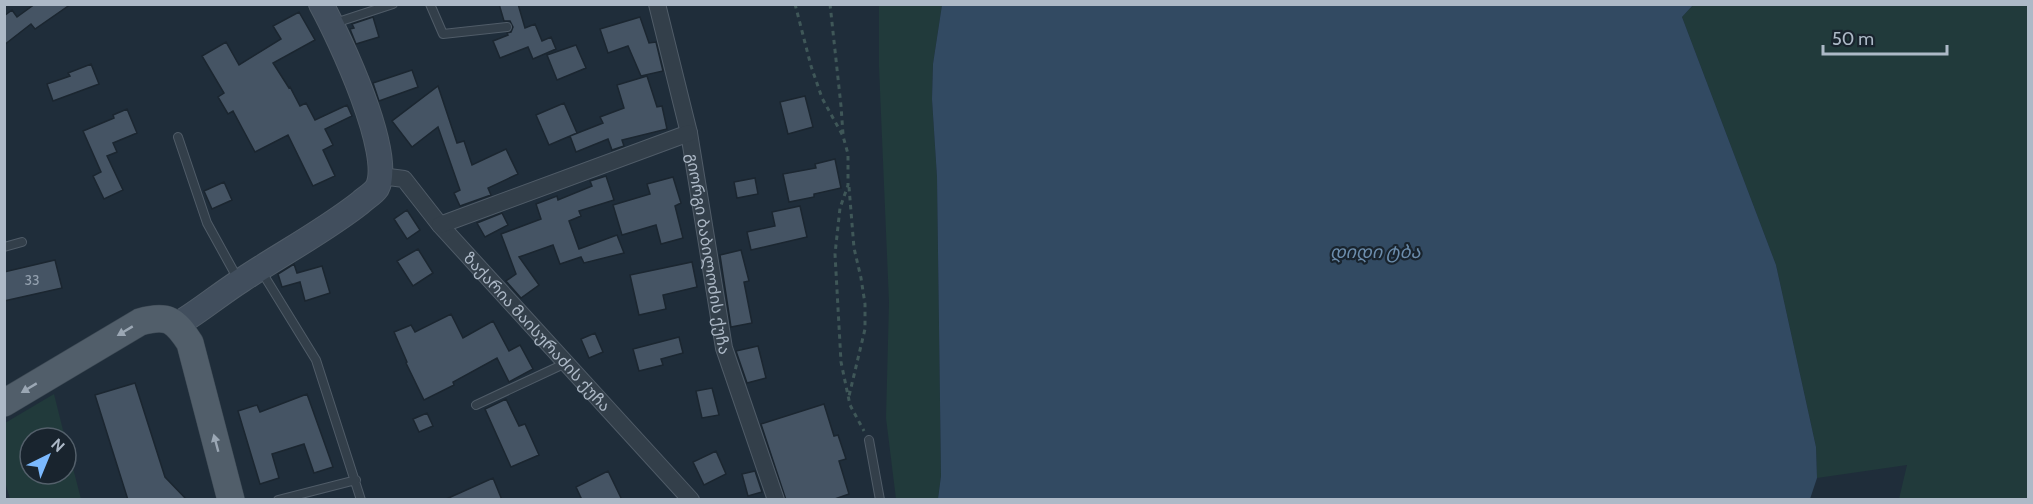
<svg xmlns="http://www.w3.org/2000/svg" width="2033" height="504" viewBox="0 0 2033 504" font-family="Cabin,'Noto Sans Georgian',sans-serif">
<rect width="100%" height="100%" fill="#1f2d3a"/>
<path fill="#213a3b" d="M1694 4 2028 5V499H1899L1907 465 1817 478 1816 447 1776 265 1682 17Z
M879 5H942L933 64 932 99 937 177 941 476 938 499H896L886 418 889 302 879 67Z
M54 394 65 438H30V474H66V441L81 499H10L5 482V423Z"/>
<path fill="#324a62" d="M942 5H1693L1682 17 1776 265 1816 447 1817 478 1810 499H938L941 476 937 177 932 99 933 64Z"/>
<path fill="#455464" stroke="#1b2630" stroke-width="1.5" d="M35 4H71L35 29 31 24 4 45V16L12 10 17 17Z
M499 4H518L525 28 535 24 542 41 551 37 556 49 533 59 528 47 500 58 493 41 508 35 507 33 511 32 513 27 510 21H504Z
M299 12 315 40 273 63 289 88 290 87 300 106 306 103 315 120 347 105 352 116 325 129 333 145 323 150 335 176 313 186 288 135 255 152 233 111 228 114 218 97 224 93 202 56 226 42 239 65 281 39 273 26Z
M373 17 379 37 356 44 350 29 354 28 352 24Z
M640 17 649 43 656 42 663 71 641 76 628 46 608 53 600 29Z
M576 45 586 68 557 80 547 55Z
M91 64 99 84 53 101 47 84 70 76 68 73Z
M412 70 418 87 379 101 373 83Z
M647 76 657 107 662 106 667 129 622 140 624 146 612 150 608 139 576 152 570 136 603 123 600 117 624 108 617 85Z
M438 86 457 143 464 141 472 165 506 149 518 174 488 188 491 195 460 206 454 193 460 190 438 127 412 147 392 121Z
M805 96 813 127 788 134 780 102Z
M564 103 577 133 549 145 536 115Z
M127 109 137 133 113 143 117 152 107 156 123 190 104 199 93 176 101 172 83 131 114 118 113 115Z
M835 159 841 188 814 194V197L789 202 783 174 816 168 815 164Z
M606 176 614 200 579 211 581 216 569 221 579 249 617 235 624 253 584 263 581 257 560 264 553 245 519 257 539 285 521 298 506 281 516 274 501 234 541 219 536 204 557 196 558 200 592 186 590 181Z
M673 177 681 203 675 206 683 238 661 244 656 225 622 235 613 205 650 194 647 184Z
M755 178 758 194 737 198 734 182Z
M224 182 232 200 212 209 204 191Z
M800 206 807 237 751 250 747 232 775 226 772 212Z
M407 210 420 230 407 239 394 219Z
M502 213 508 225 485 237 477 223Z
M418 249 433 273 413 286 397 261Z
M741 250 749 281 744 282 752 323 731 327 720 255Z
M55 260 62 288 4 301V272Z
M692 262 697 287 663 295 666 309 639 315 630 275Z
M294 264 297 273 322 266 330 293 305 301 300 282 282 287 278 274Z
M451 314 463 338 493 321 509 351 520 345 533 369 509 382 497 358 453 382 454 385 424 400 406 363 407 362 394 332 411 325 415 332Z
M595 333 603 352 589 358 581 339Z
M679 337 683 353 661 359 663 365 639 371 633 349Z
M758 346 766 378 747 383 736 351Z
M135 383 165 477 187 500H128L95 395Z
M712 388 719 415 702 418 696 391Z
M307 394 333 467 314 473 304 444 272 454 279 478 260 484 238 411 257 405 260 412Z
M506 399 519 426 525 424 539 455 511 467 485 409Z
M824 404 834 436 838 435 846 459 839 461 849 494 832 500H786L761 424Z
M427 413 433 426 419 432 413 419Z
M716 451 726 474 704 485 693 462Z
M608 471 622 500H582L576 487Z
M755 471 762 492 748 496 742 474Z
M493 478 502 500H444Z"/>
<g fill="none" stroke-linecap="round" stroke-linejoin="round">
<defs>
<path id="lane" d="M430 4 443 34 507 27
M332 24 393 4
M178 137 207 223 239 281
M4 247 22 242
M260 269 316 360 361 500
M476 405 566 363
M869 440 880 500
M278 500 356 480"/>
<g id="street">
<path id="s1" d="M657 4 689 133 724 348 776 500"/>
<path id="s2" d="M381 176 404 179 440 225 691 500"/>
<path d="M440 225 689 133"/>
</g>
<path id="secondary" d="M178 324C200 311 220 294 242 280 281 254 323 232 360 203 365 198 373 194 377 188 395 155 339 37 321 4"/>
<path id="primary" d="M4 403 140 322C168 314 175 320 190 343L231 500"/>
</defs>
<use href="#lane" stroke="#505c68" stroke-width="10"/>
<use href="#street" stroke="#505c68" stroke-width="18"/>
<use href="#secondary" stroke="#505c68" stroke-width="26"/>
<use href="#primary" stroke="#3c4853" stroke-width="28"/>
<path stroke="#3f5758" stroke-width="3" stroke-dasharray="4.5 4.5" stroke-linecap="butt" d="M795 4 811 66 822 98 843 136 848 154V185L840 208 835 254 841 362 850 405 864 431
M830 4 841 106 843 134
M849 187 854 248 861 278 865 304V329L849 396"/>
<use href="#lane" stroke="#333f4a" stroke-width="8"/>
<use href="#street" stroke="#333f4a" stroke-width="16"/>
<use href="#secondary" stroke="#414e5d" stroke-width="24"/>
<use href="#primary" stroke="#515e6a" stroke-width="27"/>
</g>
<defs><path id="oneway-solid" d="M-6-.8H1V-3.2L6.5 0L1 3.2V.8H-6Z" transform="scale(1.5)"/></defs>
<g fill="#9ba7b4">
<use href="#oneway-solid" transform="translate(125 331) rotate(149)"/>
<use href="#oneway-solid" transform="translate(29 388) rotate(149)"/>
<use href="#oneway-solid" transform="translate(216 443) rotate(-105)"/>
</g>
<g text-anchor="middle" dominant-baseline="central" stroke-width="4.5" stroke-linejoin="round" paint-order="stroke">
<g font-size="14" fill="#93a0ae">
<text x="32" y="280">33</text>
</g>
<g font-size="16" fill="#adb9c7" stroke="#19242e">
<text stroke="none"><textPath href="#s1" startOffset="255">გიორგი ბაბილოძის ქუჩა</textPath></text>
<text stroke="none"><textPath href="#s2" startOffset="226">ზაქარია მაისურაძის ქუჩა</textPath></text>
</g>
<g font-size="18" font-style="italic" fill="#6c8dac" stroke="#19242e">
<text x="1375" y="252">დიდი ტბა</text>
</g>
</g>
<rect width="2033" height="504" fill="none" stroke="#adb9c7" stroke-width="12"/>
<g transform="translate(48 456) rotate(43)"><circle r="28" fill="#19242e" stroke="#54606b" stroke-width="1.5"/>
<path d="M0-4.5L10 22L0 15L-10 22Z" fill="#7bb9fe"/>
<text y="-9" font-size="16" font-weight="bold" text-anchor="middle" fill="#adb9c7">N</text>
</g>
<path d="M1823 45v9h124v-9" fill="none" stroke="#adb9c7" stroke-width="3"/>
<text x="1832" y="45" font-size="18" fill="#adb9c7" stroke="#19242e" stroke-width="4.5" paint-order="stroke">50 m</text>
</svg>
